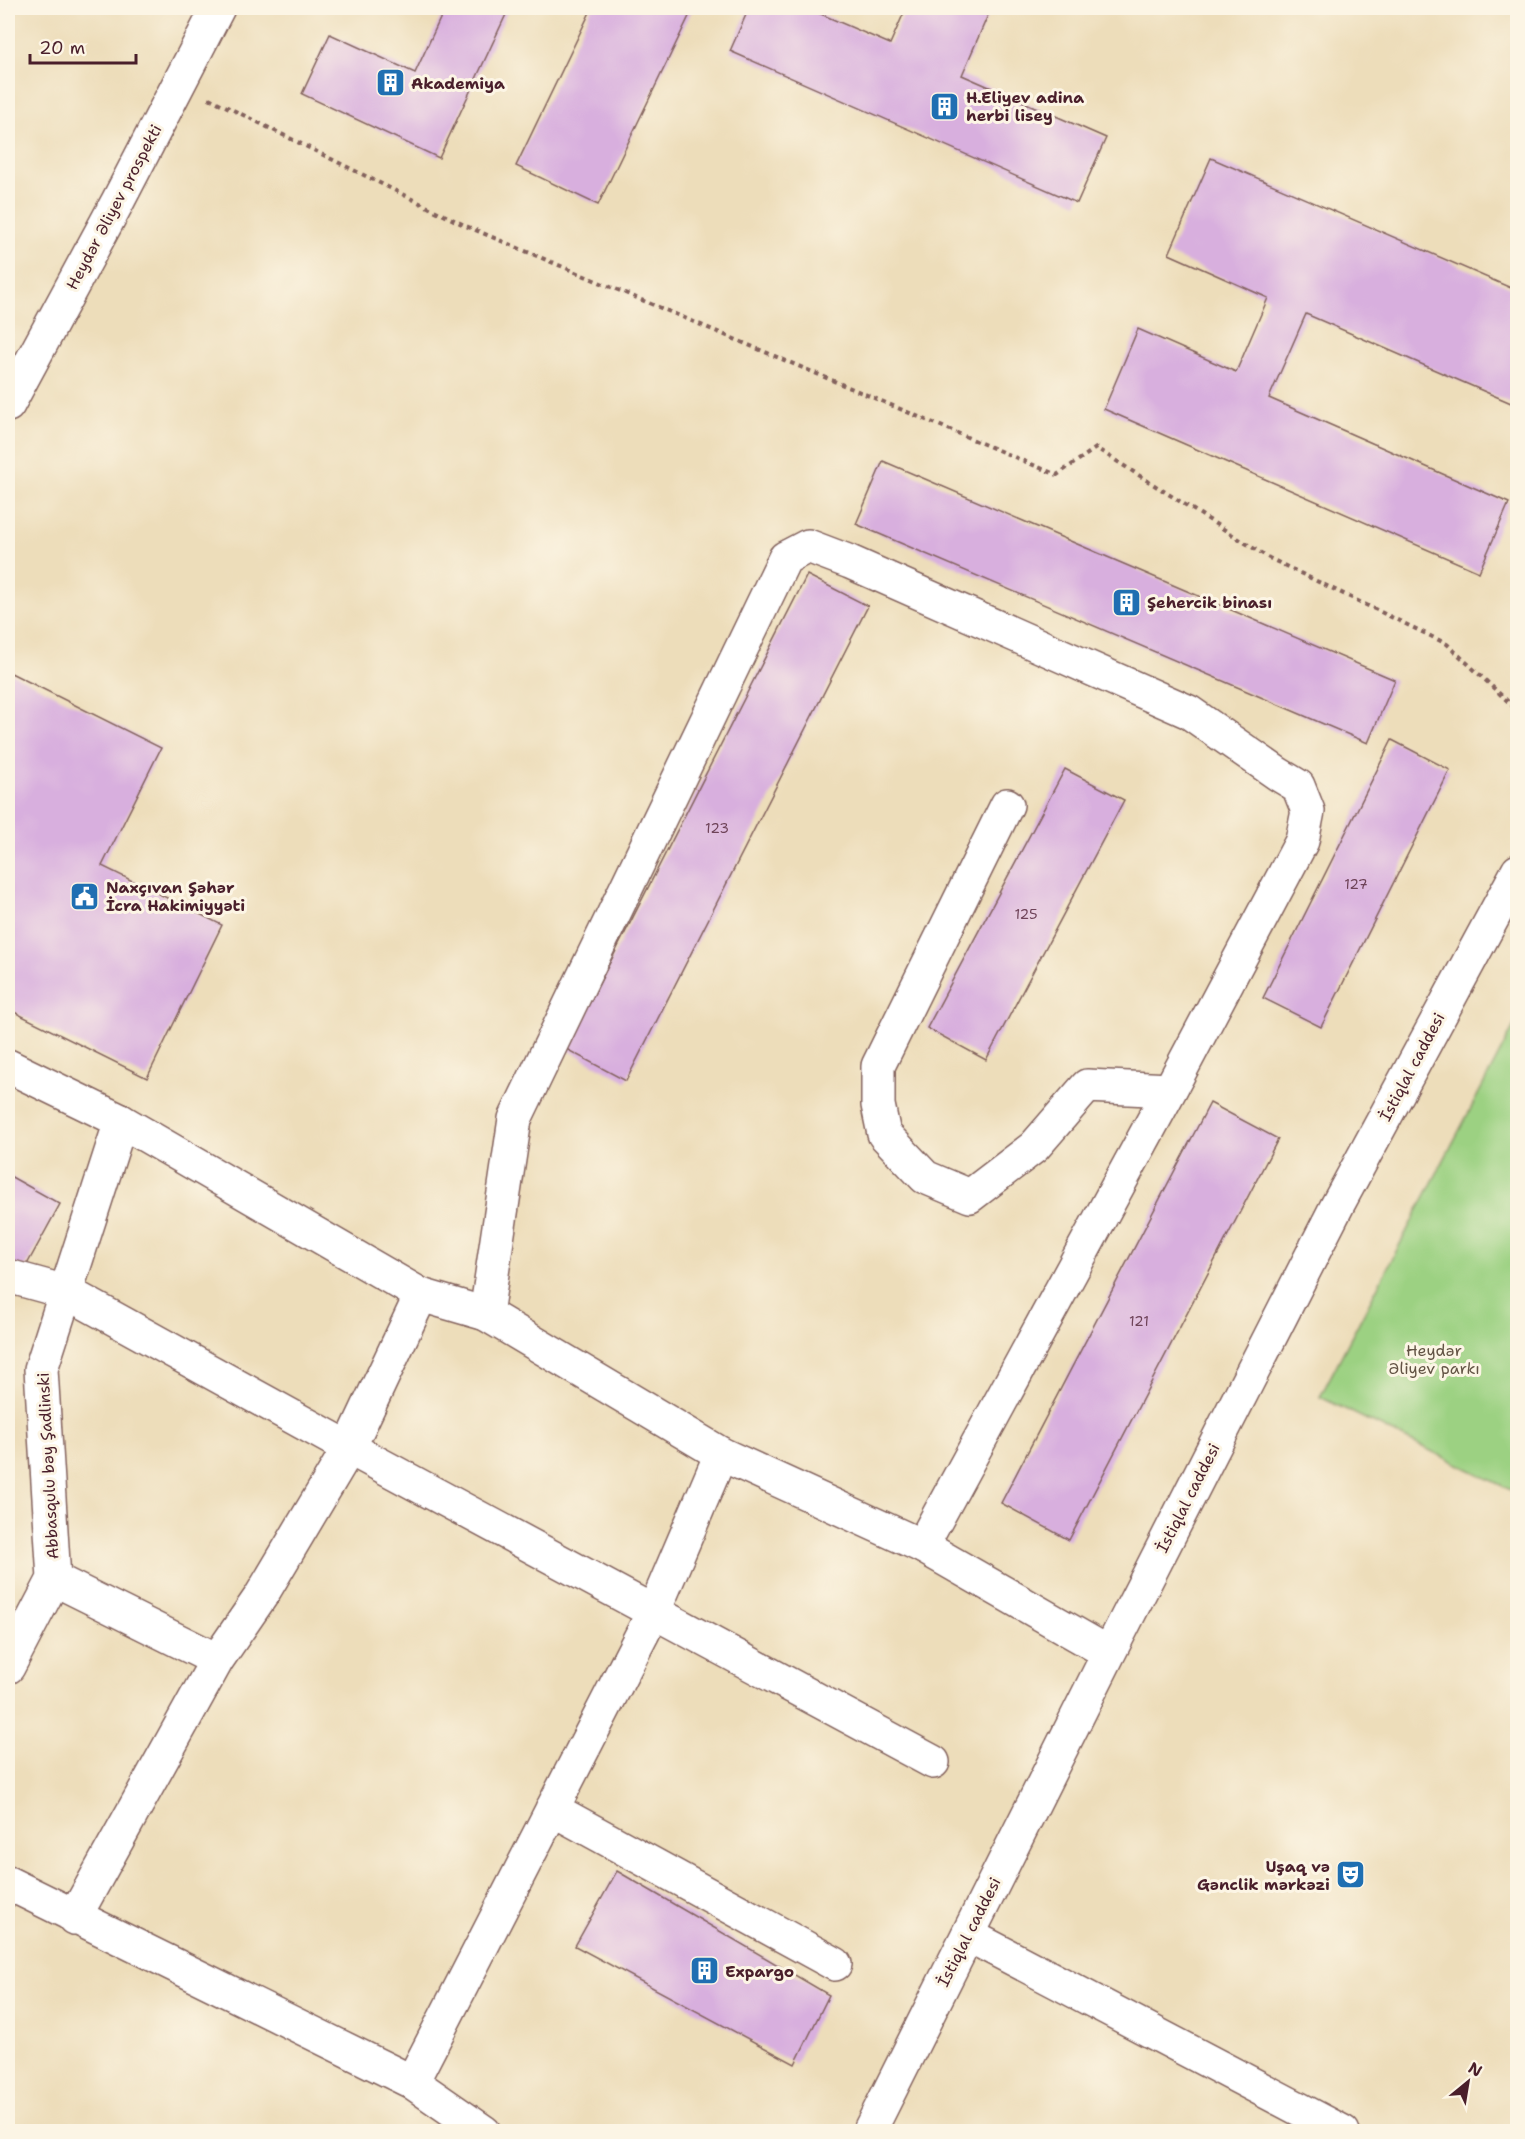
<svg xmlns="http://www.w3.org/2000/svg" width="1525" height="2139" viewBox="0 0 1525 2139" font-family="'Shantell Sans',sans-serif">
<rect width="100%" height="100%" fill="#fcf5e5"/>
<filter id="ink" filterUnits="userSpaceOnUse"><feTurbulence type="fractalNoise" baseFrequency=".0167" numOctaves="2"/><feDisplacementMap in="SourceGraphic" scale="12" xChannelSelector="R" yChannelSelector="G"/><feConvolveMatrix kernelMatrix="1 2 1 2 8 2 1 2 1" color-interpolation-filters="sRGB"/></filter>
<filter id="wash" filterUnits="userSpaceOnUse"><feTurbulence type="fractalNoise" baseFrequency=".008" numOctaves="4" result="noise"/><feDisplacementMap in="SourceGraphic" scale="24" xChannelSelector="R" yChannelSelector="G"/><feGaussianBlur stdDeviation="1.35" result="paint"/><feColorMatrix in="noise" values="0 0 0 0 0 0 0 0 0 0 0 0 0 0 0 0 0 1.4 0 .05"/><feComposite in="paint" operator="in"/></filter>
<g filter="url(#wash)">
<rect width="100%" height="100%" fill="#edddba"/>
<path fill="#9cd182" stroke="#737856" stroke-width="1.5" d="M1517 1020V1493L1320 1397Z"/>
<g id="blocks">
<path fill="#d8afde" d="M445 8H509L439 158 302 94 330 34 415 73Z
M592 8H693L598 205 516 166Z
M749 8H807L890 44 906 8H991L962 75 1106 138 1077 203 730 51Z
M1211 158 1518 291V406L1306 314 1269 398 1509 503 1479 572 1104 409 1138 329 1236 372 1268 298 1169 254Z
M883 461 1395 680 1368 743 856 524Z
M807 575 868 606 626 1081 566 1049Z
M11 673 161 748 102 866 222 925 147 1078 8 1009V680Z
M1392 740 1450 770 1321 1027 1263 998Z
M1065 769 1124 800 986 1060 927 1028Z
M1210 1103 1278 1139 1069 1540 1001 1503Z
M8 1175 60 1204 24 1270 8 1261Z
M617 1871 829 1995 795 2064 575 1946Z"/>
</g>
</g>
<g filter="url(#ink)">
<use href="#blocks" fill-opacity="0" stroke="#83625d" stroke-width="1.5"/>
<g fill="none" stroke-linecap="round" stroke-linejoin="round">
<defs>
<path id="minor" d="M1007 805 878 1066V1105L884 1134 925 1177 970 1196 1034 1147 1087 1086 1170 1090
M8 1276 66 1292 349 1448 933 1762
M486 1314 515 1119 785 558 808 546 850 562 1189 712 1278 774 1298 786 1308 811 1302 841 1170 1090 922 1546
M54 1579 217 1660 261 1596 349 1448 421 1295
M8 1667 54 1579 41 1369 121 1121
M552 1809 835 1964
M8 1883 412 2082 484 2132
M74 1918 217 1660
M968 1935 1343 2132
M412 2082 654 1611 721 1454"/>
<path id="major" d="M8 405 118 201 218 8
M8 1066 121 1121 421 1295 486 1314 721 1454 922 1546 1109 1653
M869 2132 1109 1653 1338 1204 1518 871"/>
</defs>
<use href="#minor" stroke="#83625d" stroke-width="36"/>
<use href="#major" stroke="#83625d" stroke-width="36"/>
<path stroke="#83625d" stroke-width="4" stroke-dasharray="4.5 4.5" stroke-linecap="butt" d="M209 98 466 226 1057 475 1096 448 1269 558 1447 644 1518 711"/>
<use href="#minor" stroke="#fff" stroke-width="33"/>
<use href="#major" stroke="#fff" stroke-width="33"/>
</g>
</g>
<defs>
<symbol id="building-square" viewBox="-11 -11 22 22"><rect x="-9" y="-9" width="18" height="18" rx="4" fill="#1f6fb2" stroke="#fcf5e5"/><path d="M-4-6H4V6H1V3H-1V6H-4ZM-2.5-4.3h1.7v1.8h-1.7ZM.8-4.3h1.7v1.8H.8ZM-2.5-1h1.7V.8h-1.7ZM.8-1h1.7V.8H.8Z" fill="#fff"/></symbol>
<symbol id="civic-square" viewBox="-11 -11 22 22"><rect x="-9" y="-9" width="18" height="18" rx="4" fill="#1f6fb2" stroke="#fcf5e5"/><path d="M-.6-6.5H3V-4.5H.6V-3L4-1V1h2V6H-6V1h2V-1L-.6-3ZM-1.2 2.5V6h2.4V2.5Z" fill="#fff"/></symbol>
<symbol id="theatre-square" viewBox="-11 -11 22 22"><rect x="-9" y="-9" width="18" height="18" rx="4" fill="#1f6fb2" stroke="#fcf5e5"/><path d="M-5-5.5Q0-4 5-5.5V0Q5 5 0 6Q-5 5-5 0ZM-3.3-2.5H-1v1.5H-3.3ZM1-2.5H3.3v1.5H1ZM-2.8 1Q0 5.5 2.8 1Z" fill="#fff"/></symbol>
</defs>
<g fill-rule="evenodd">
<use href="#building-square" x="374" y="66" width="33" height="33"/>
<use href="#building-square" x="928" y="90" width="33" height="33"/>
<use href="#building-square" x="1110" y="586" width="33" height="33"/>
<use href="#civic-square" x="68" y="880" width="33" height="33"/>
<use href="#theatre-square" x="1334" y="1858" width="33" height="33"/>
<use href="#building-square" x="688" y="1954" width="33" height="33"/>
</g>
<g text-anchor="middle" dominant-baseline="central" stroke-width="6" stroke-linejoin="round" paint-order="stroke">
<g font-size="14" fill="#6e4358">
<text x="717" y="828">123</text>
<text x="1356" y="884">127</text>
<text x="1026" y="914">125</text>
<text x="1139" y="1321">121</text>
</g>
<g font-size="16" font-weight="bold" fill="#4a1f2b" stroke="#fcf5e5" text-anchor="start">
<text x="411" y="83">Akademiya</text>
<text x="966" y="97">H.Eliyev adina<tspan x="966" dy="18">herbi lisey</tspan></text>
<text x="1147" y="602">Şehercik binası</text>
<text x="106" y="887">Naxçıvan Şəhər<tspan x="106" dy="18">İcra Hakimiyyəti</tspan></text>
<text x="1330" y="1866" text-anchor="end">Uşaq və<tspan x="1330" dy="18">Gənclik mərkəzi</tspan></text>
<text x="725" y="1971">Expargo</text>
</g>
<g font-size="16" fill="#4a1f2b" stroke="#fcf5e5">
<text transform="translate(114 207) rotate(-62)">Heydər Əliyev prospekti</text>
<text transform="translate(1412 1067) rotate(-62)">İstiqlal caddesi</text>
<text transform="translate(48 1466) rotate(-93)">Abbasqulu bəy Şadlinski</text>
<text transform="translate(1188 1498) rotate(-63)">İstiqlal caddesi</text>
<text transform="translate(969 1932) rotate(-63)">İstiqlal caddesi</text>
</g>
<g font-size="16" fill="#635445" stroke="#fcf5e5">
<text x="1434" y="1350">Heydər<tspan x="1434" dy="18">Əliyev parkı</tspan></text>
</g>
</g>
<rect width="1525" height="2139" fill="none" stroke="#fcf5e5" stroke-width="30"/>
<g transform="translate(1468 2082) rotate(30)" stroke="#fcf5e5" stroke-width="4.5" paint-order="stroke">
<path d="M0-4.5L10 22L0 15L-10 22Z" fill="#4a1f2b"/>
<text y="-9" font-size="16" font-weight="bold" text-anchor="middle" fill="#4a1f2b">N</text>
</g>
<path d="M30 54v9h106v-9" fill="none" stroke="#4a1f2b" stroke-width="3"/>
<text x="39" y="54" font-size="18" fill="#4a1f2b" stroke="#fcf5e5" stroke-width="4.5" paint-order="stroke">20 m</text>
</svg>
